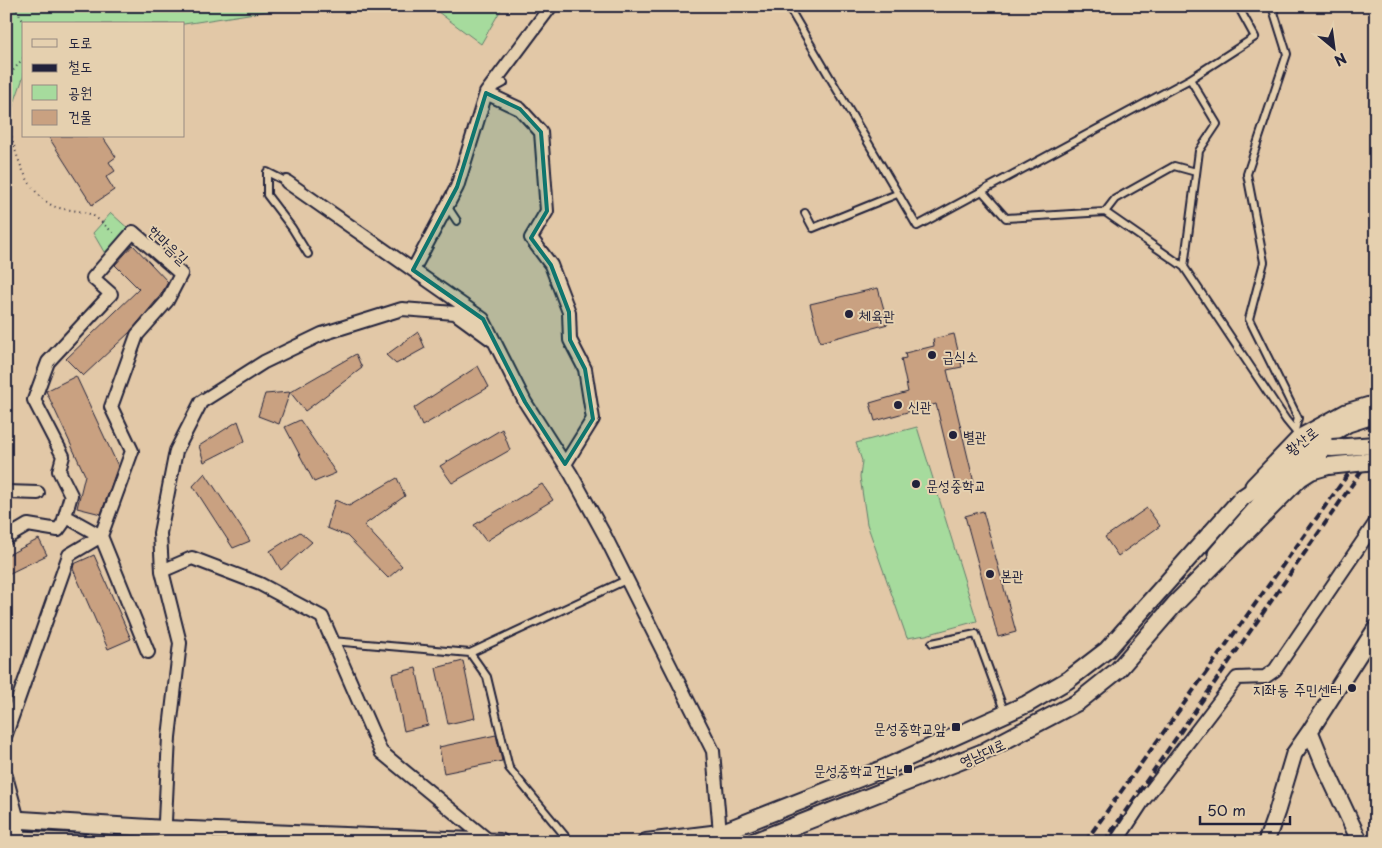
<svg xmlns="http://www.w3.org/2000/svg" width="1382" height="848" viewBox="0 0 1382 848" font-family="'Playpen Sans','Poor Story',sans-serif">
<rect width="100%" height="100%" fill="#e2c8a7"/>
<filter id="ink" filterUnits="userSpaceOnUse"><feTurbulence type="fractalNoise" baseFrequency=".02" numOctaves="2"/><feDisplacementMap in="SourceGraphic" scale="10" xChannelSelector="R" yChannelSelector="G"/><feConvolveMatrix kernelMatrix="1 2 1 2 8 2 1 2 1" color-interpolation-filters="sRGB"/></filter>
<g filter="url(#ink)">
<path fill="#a6db9d" stroke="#647e6c" d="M6 6H300L184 24H24V75L10 115 6 117Z
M430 6H503L481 44Z
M111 213 132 232 107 257 93 233Z
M917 427 977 621 926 635 907 638 867 524 860 477 862 461 856 443Z"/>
<path fill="#c9a181" stroke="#22223b" d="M48 136H102L116 157 109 162 115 171 106 177 114 190 92 205Z
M133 245 168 282 160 296 130 332 83 376 66 359 139 289 115 265Z
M878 288 888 324 820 342 810 304Z
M418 332 425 348 396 364 386 355Z
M954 334 962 367 947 370 974 483 956 487 936 404 875 421 870 403 908 392 901 359 906 358 905 353 934 346 933 339Z
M356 354 362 368 305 411 290 392Z
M478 366 489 387 422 426 414 408Z
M76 376 118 466 101 514 77 508 85 475 46 391Z
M290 392 279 424 258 416 265 394Z
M300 420 336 473 314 482 285 427Z
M238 421 245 441 204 462 199 446Z
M502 429 510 450 452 483 440 466Z
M205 473 250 541 233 548 193 486Z
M397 478 405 496 364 525 402 566 388 578 347 536 327 528 335 500 349 506Z
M542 484 553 500 486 541 474 525Z
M1147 508 1160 526 1118 556 1105 537Z
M983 511 1016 632 998 637 965 516Z
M300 532 312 542 281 570 270 551Z
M39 539 47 555 6 575V556Z
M94 555 131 639 108 649 73 569 74 564Z
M463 661 475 718 448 724 436 668Z
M416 668 428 725 404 731 392 674Z
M496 735 502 761 444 773 439 747Z"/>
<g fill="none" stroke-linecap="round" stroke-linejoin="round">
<defs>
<path id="service" d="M788 6 917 226 1190 79 1255 37 1238 6
M1272 6 1287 54 1247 174 1264 262 1249 319 1298 418 1295 430
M493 89 504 83
M287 182 267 172V195L292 228 308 254
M983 192 1006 218 1105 212 1184 267 1286 420 1300 437
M447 206 457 221
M1105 212 1115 199 1174 166 1196 172
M805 213 813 228 897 194
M1184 267 1199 151 1217 124 1190 79
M332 641 470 653 626 580
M932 643 976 634 1005 713
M470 653 487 677 509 768 570 842"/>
<path id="minor" d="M486 93 520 109 541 132 547 211 531 238 551 265 569 312 570 340 585 369 593 419 565 464
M287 182 483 319 525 402 571 474 605 536 713 751 720 833
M413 270 457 187 486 93 551 6
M6 492 38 493
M65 516 101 536 148 652
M6 538 28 525 58 530 63 523 71 495 59 471 63 456 34 400 48 362 111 294 93 278 133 232 181 274 167 301 137 335 111 407 132 451 101 536 69 555 6 734
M162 571 192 558 260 584 322 617 381 752 489 841
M6 776 18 820V839
M164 842 169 737 180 643 162 571 160 533 176 451 201 402 264 362 322 334 402 309 455 313 492 340
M1116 842 1143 801 1237 678 1265 677 1275 670 1376 522"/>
<path id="tertiary" d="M1253 486 1300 437 1346 412 1376 403
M1216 554 1309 447 1348 424 1376 415
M1266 842 1277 811 1294 754 1310 731
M1360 842 1323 763 1310 731 1376 628"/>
<path id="secondary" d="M6 819 165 829 500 842
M6 839 80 842
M646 842 720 833 880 770 1027 704 1068 680 1107 650 1242 498 1277 474 1303 459 1332 448
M753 842 981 753 1078 702 1118 670 1175 604 1300 478 1311 471 1328 466"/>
</defs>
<use href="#service" stroke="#22223b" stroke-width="10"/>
<use href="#minor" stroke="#22223b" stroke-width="16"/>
<use href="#tertiary" stroke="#22223b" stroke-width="19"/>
<use href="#secondary" stroke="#22223b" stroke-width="20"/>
<path stroke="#22223b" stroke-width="2" stroke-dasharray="1 4" stroke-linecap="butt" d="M14 6 25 24
M6 89 12 72 24 57
M6 107C11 139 21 189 53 206 63 210 77 210 87 213 97 216 107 228 115 234"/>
<use href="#service" stroke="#e5d0af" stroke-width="6"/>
<use href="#minor" stroke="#e5d0af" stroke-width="12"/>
<use href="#tertiary" stroke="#e5d0af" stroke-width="15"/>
<use href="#secondary" stroke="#e5d0af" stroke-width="16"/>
<path stroke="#22223b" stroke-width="4" stroke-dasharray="8 4" stroke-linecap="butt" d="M1085 842 1376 435
M1104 842 1376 450"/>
<defs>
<path id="secondary-bridge" d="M1332 448 1376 445
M1328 466 1376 461"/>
</defs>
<use href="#secondary-bridge" stroke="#22223b" stroke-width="20" stroke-linecap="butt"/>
<use href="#secondary-bridge" stroke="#e5d0af" stroke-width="16"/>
</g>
</g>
<path fill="#0f766e" fill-opacity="0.2" stroke="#0f766e" stroke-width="4" stroke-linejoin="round" d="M486 93 520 109 541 132 547 211 531 238 551 265 569 312 570 340 585 369 593 419 565 464 525 402 483 319 413 270 457 187Z"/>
<g fill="#22223b" stroke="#e5d0af" stroke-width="2">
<circle cx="849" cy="314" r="5"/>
<circle cx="932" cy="355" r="5"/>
<circle cx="898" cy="405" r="5"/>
<circle cx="953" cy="435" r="5"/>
<circle cx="916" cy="484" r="5"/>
<circle cx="990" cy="574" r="5"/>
<circle cx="1352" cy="688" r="5"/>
<rect x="951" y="722" width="10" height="10" rx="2.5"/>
<rect x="903" y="764" width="10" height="10" rx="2.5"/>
</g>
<g text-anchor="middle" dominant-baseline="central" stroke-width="4" stroke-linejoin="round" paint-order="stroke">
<g font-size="15" fill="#22223b" stroke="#e5d0af">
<text transform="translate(169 244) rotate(44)">한마음길</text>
<text transform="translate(1301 440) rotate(-38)">황산로</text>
<text transform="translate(982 752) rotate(-24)">영남대로</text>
</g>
<g font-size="15" fill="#22223b" stroke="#e5d0af" text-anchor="start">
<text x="859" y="314">체육관</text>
<text x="942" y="355">급식소</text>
<text x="908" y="405">신관</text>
<text x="963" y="435">별관</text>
<text x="926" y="484">문성중학교</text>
<text x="1000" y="574">본관</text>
<text x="1342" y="688" text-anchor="end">지좌동 주민센터</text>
<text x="946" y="727" text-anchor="end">문성중학교앞</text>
<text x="898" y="769" text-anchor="end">문성중학교건너</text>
</g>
</g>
<rect width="1382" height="848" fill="none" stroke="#e5d0af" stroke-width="25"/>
<rect x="12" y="12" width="1357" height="823" fill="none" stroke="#22223b" stroke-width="2" filter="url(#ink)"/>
<rect x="22" y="22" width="162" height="115" fill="#e5d0af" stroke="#978a81"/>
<rect x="32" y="39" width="25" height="8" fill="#e5d0af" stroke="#978a81"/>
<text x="68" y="48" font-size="15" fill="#22223b">도로</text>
<rect x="32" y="64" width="25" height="8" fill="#22223b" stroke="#978a81"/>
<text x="68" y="72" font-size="15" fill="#22223b">철도</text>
<rect x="32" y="85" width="25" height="15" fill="#a6db9d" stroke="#978a81"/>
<text x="68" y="98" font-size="15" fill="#22223b">공원</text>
<rect x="32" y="110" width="25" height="15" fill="#c9a181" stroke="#978a81"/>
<text x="68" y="122" font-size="15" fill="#22223b">건물</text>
<g transform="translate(1334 48) rotate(151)" stroke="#e5d0af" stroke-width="4" paint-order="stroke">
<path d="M0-4L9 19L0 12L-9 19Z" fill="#22223b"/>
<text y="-8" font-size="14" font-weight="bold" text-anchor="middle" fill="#22223b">N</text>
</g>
<path d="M1200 816v8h90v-8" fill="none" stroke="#22223b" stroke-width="2.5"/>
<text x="1207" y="816" font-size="15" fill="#22223b" stroke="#e5d0af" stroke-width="4" paint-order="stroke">50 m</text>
</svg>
